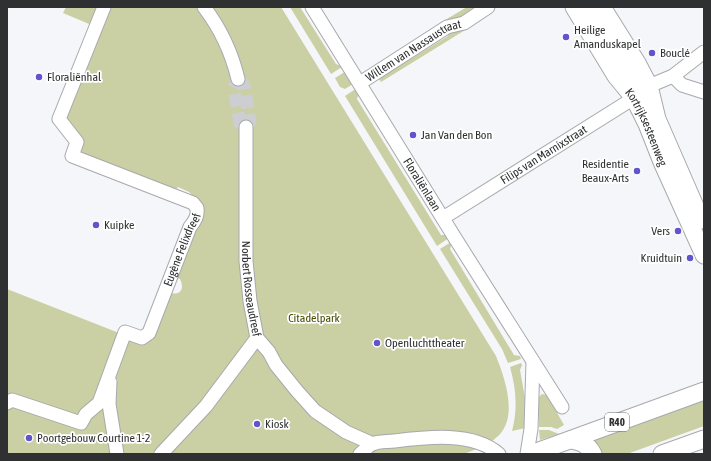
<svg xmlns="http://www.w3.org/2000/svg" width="711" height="461" viewBox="0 0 711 461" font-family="'Asap Condensed',sans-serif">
<rect width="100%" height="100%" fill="#f5f6f9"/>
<path fill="#cbcfa4" d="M66 7H281L496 356C504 376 516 410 503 430 496 442 477 449 464 454H7V289L142 342 169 292C180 297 185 289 180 279L175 277 198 201 189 192 178 187 176 190 80 154 66 119 101 29 63 13Z
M290 7H300L336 64 341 66 342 67 331 74Z
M467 7H475L463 15 465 18 442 26 440 23Z
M468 24 470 27 381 82 377 76 381 73 383 76 448 36 446 33Z
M348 70 353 84 345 89 340 87 335 78Z
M357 88 360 90 357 99 441 235H447L449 238 437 246 345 96Z
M451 242 452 243 450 249 514 355 520 356 521 359 508 363 502 349 440 249Z
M521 363 522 365 520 370 525 398 524 419 527 423 526 428 512 431C518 409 516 388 510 367Z
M542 394 547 395 564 425 557 429 551 427H539V397Z
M704 399V426L627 454H601L592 440Z
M539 430H549L559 434 540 440Z"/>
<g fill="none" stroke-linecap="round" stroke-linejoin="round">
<path stroke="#cdced1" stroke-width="13" stroke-dasharray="13 6" stroke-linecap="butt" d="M238 79 244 85 250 121 246 127 240 123 234 88Z"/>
<defs>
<g id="minor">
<path d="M204 7C220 28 232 54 238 79"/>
<path id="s1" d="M312 7 455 238 562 407"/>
<path d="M586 7 640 93 643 101"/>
<path d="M673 76 682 85 704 92"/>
<path id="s2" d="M360 83 447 27 464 23 488 7"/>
<path id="s3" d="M246 127V261L250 301 257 338 269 352 276 365 297 391 315 411 346 432 373 444"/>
<path id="s4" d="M443 218 634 98 649 86 673 76 704 52"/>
<path d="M110 382 109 404 117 454"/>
<path id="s5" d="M7 403 12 400 81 423 86 414 99 403 125 332 142 338 149 333 190 227C195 221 198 216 197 208L193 203 72 156 77 142 59 119 104 7"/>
<path d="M161 454 206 406 257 338"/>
<path d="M360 454C364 451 368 446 372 444 378 441 388 442 394 441 426 437 473 431 499 454"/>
<path d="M527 454 531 429 533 362"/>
</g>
<g id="major">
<path id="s6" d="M574 7 616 76 634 98 647 124 662 162 704 255"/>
<path d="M602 7 637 63 649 86 657 119 701 220"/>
<path d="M571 440C581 442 588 444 593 454"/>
<path d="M531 454 704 391"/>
<path d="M662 454 704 439"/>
</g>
</defs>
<use href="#minor" stroke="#a7a9ab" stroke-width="15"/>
<use href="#major" stroke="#a7a9ab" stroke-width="19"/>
<use href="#minor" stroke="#fff" stroke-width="13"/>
<use href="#major" stroke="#fff" stroke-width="17"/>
</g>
<g fill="#6154cd" stroke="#fff" stroke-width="1.5">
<circle cx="566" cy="37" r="4"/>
<circle cx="652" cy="53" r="4"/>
<circle cx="39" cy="77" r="4"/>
<circle cx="413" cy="135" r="4"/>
<circle cx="637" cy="171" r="4"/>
<circle cx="96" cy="225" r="4"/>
<circle cx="678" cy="231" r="4"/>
<circle cx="690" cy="258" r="4"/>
<circle cx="377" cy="343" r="4"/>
<circle cx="257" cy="424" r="4"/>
<circle cx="29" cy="438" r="4"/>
</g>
<g text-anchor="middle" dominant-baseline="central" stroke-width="3.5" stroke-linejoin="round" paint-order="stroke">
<rect fill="#fff" stroke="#6d6e6f" stroke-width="1" x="605" y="413" width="24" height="18" rx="3"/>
<g font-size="11" font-weight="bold" fill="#2f3031">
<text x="617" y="422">R40</text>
</g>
<g font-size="12" fill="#2f3031" stroke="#fff" text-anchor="start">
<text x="574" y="30">Heilige<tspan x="574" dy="14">Amanduskapel</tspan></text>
<text x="660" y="53">Bouclé</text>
<text x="47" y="77">Floraliënhal</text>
<text x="421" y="135">Jan Van den Bon</text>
<text x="629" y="164" text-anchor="end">Residentie<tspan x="629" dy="14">Beaux-Arts</tspan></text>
<text x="104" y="225">Kuipke</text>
<text x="670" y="231" text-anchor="end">Vers</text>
<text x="682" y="258" text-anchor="end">Kruidtuin</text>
<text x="385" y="343">Openluchttheater</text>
<text x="265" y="424">Kiosk</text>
<text x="37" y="438">Poortgebouw Courtine 1-2</text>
</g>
<g font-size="12" fill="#2f3031" stroke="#fff">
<text stroke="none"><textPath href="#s2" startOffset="63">Willem van Nassaustraat</textPath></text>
<text stroke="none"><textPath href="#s6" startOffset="141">Kortrijksesteenweg</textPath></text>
<text stroke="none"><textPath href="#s4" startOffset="119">Filips van Marnixstraat</textPath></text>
<text stroke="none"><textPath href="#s1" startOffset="209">Floraliënlaan</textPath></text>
<text stroke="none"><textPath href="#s5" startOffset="298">Eugène Felixdreef</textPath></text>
<text stroke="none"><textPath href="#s3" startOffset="162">Norbert Rosseaudreef</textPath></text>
</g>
<g font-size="12" fill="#494b00" stroke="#fff">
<text x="314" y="318">Citadelpark</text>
</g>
</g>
<rect width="711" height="461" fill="none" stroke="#2f3031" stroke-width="16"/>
</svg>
